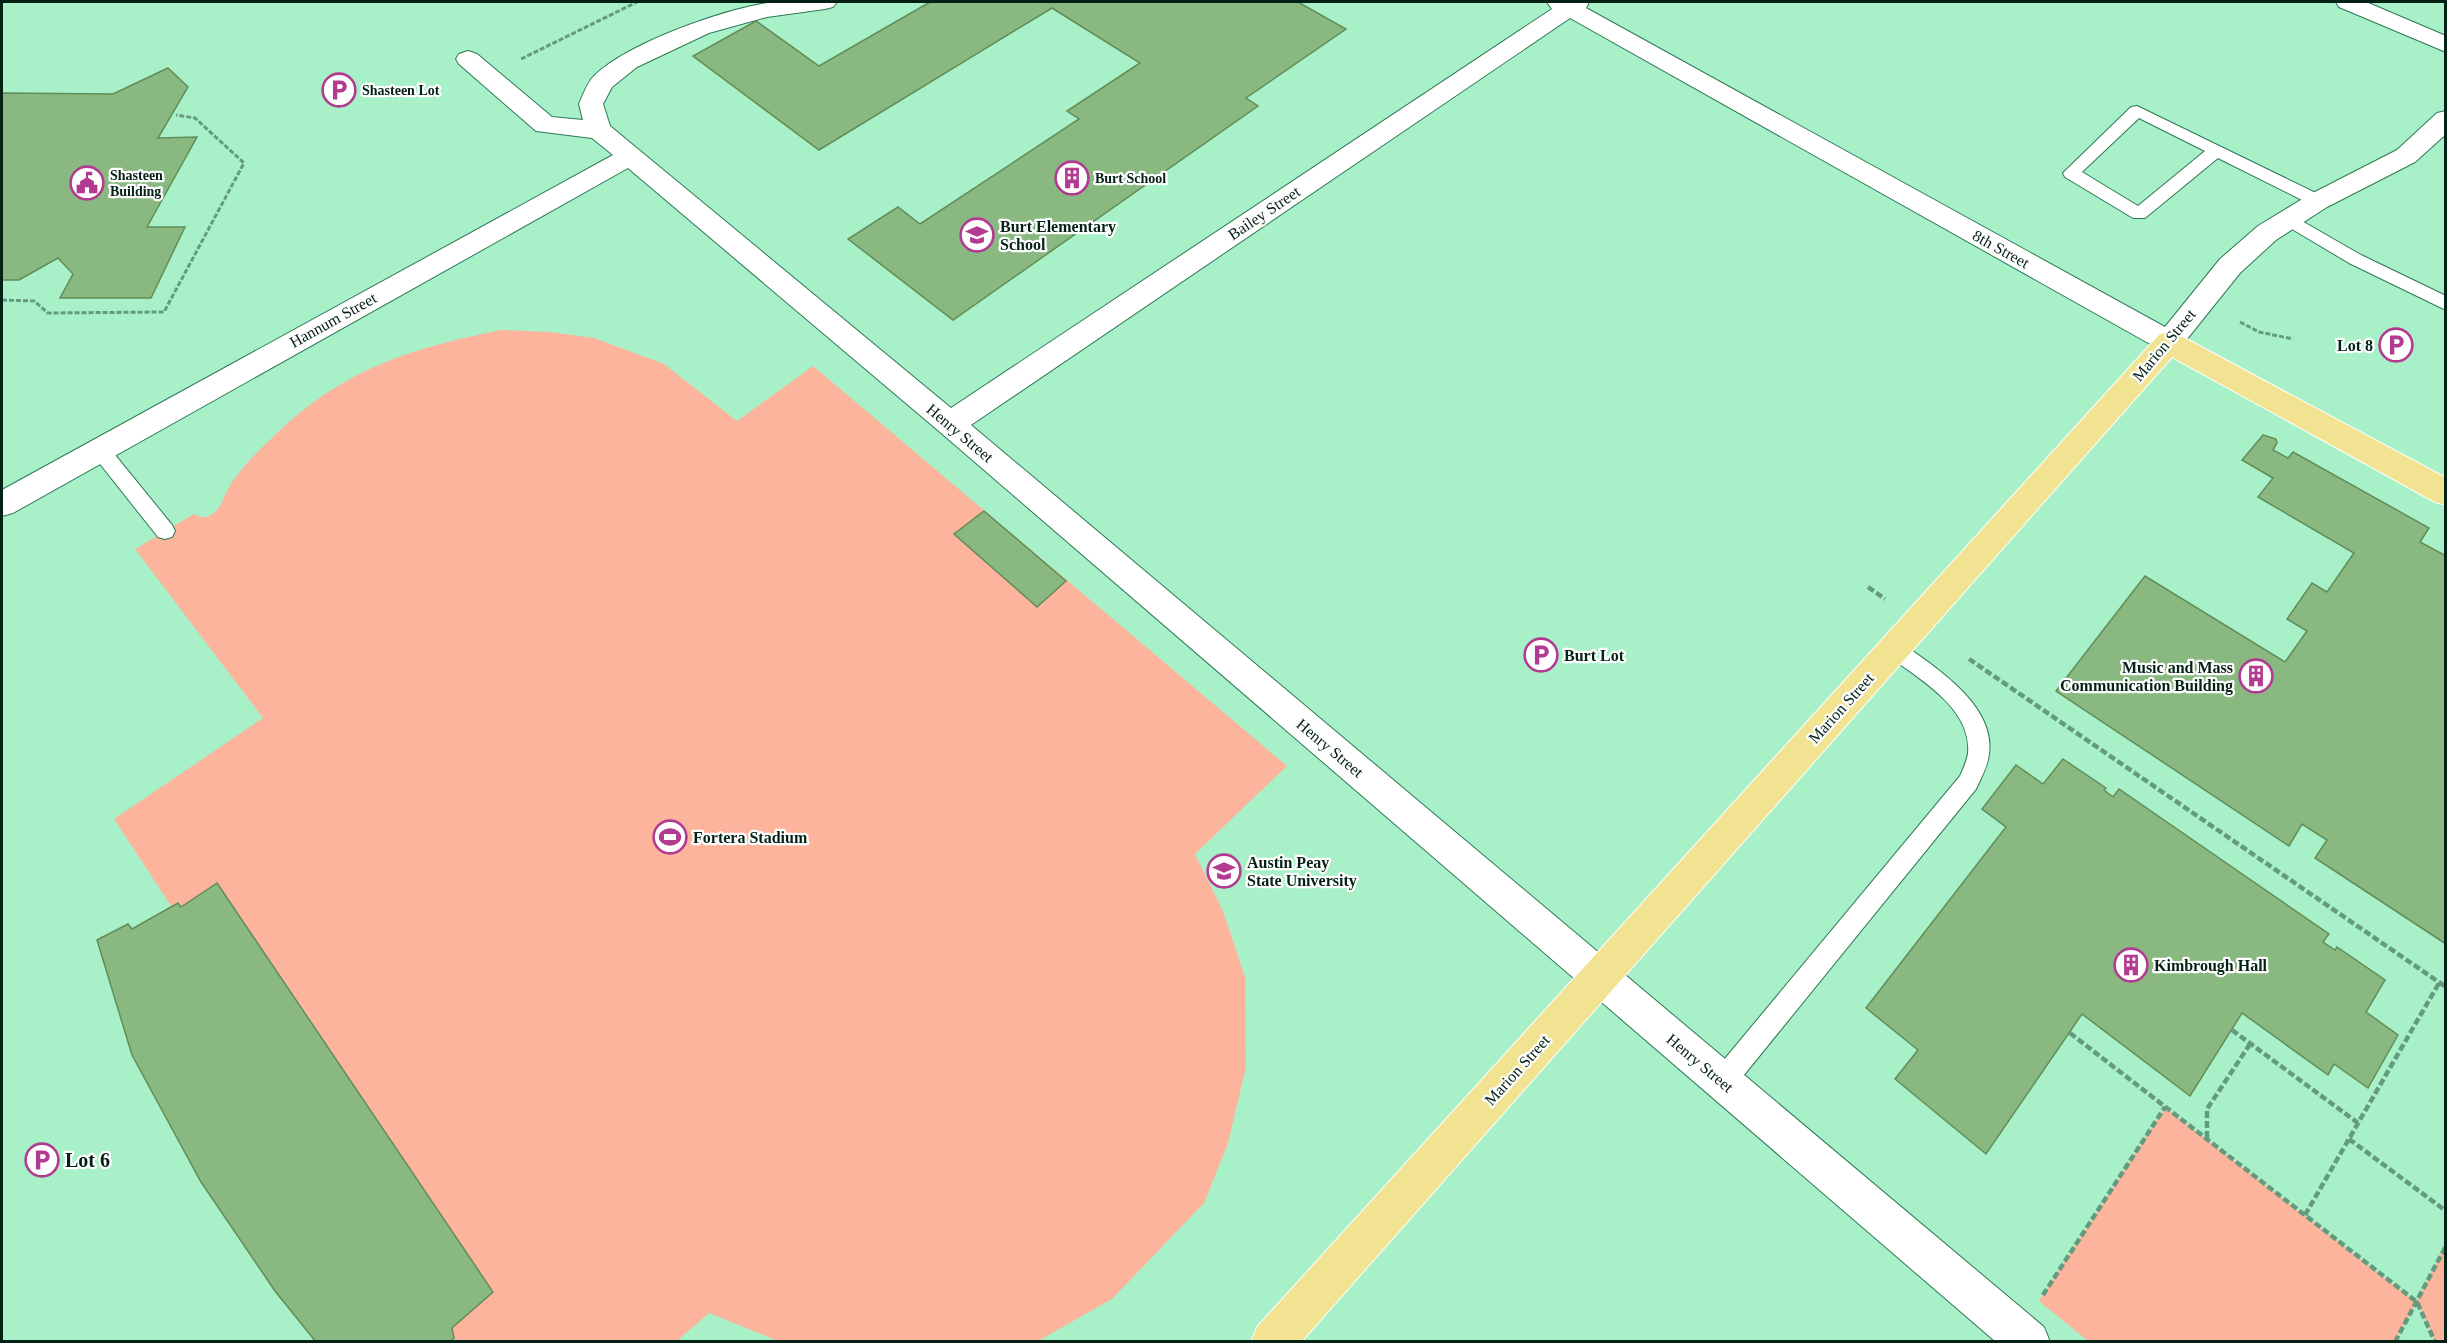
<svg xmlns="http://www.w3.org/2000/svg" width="2447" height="1343" viewBox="0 0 2447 1343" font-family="Georgia,serif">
<rect width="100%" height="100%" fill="#a7f0c8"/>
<path fill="#fcb59c" d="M501 330 550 332 594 338 664 364 737 421 813 366 1287 766 1195 854 1223 911 1245 977 1246 1067 1228 1143 1204 1203 1112 1299 1038 1341H778L709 1313 677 1341 457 1342 454 1338 450 1342 275 1291 201 1181 132 1055 97 940 128 924 132 929 171 906 114 819 263 718 135 549 194 514C200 517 205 519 211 515 221 509 223 498 228 489 240 468 259 450 276 434 344 369 411 348 501 330Z
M2165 1107 2416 1302 2445 1246V1341H2435L2417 1302 2395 1341H2088L2039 1301Z"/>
<path fill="#8ab881" stroke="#618d58" stroke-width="1.5" d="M930 2H1298L1346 29 1246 98 1258 106 953 320 848 239 898 207 920 224 1079 119 1067 111 1140 63 1052 8 819 150 693 56 756 21 819 66Z
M168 68 188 87 158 138 197 137 147 227H185L151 298H60L73 274 58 258 19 280H2V93L113 94Z
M2263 435 2276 439 2277 443 2273 450 2288 458 2293 452 2429 528 2420 542 2446 556V944L2315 858 2327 840 2302 824 2289 846 2056 691 2145 576 2285 662 2307 631 2287 619 2312 583 2327 592 2354 553 2258 497 2273 478 2242 460Z
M984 511 1066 581 1037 607 954 534Z
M2063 759 2106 788 2104 790 2113 797 2119 789 2329 934 2323 942 2335 950 2337 947 2385 980 2366 1012 2398 1035 2368 1088 2334 1064 2328 1075 2242 1013 2190 1096 2082 1014 1986 1154 1895 1079 1918 1050 1866 1008 2006 827 1982 809 2016 765 2043 784Z
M217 883 493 1292 452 1328 454 1338 450 1342H316L275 1291 201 1182 132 1055 97 940 128 924 132 929 178 903 181 907Z"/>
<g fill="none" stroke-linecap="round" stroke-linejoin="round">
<defs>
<path id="lane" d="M2137 106 2324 197 2326 201 2324 205H2312L2218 158 2145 218H2133L2065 177 2063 173 2131 107ZM2139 118 2205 151 2138 206 2082 172Z
M2288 213 2361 255 2446 296V310L2349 263 2282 223 2280 219 2282 215Z
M100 443 107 445 172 525 175 531 172 537 165 539 158 537 93 455 91 450 93 445Z
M1894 640 1901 643C1935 667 1996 705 1989 754 1988 766 1981 778 1976 789L1731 1091 1722 1094 1713 1091 1710 1082 1713 1073 1960 776C1963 769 1967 761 1968 753 1972 708 1918 678 1887 655L1884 649 1887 643Z"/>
<path id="street" d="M774 2H837L833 7 825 9 767 17 709 33 637 67 612 87 603 104 610 126 951 408 1552 9 1547 2H1589L1586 8 2165 327 2220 259 2258 226 2309 195 2397 150 2437 113 2446 111V134L2415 162 2327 207 2276 240 2240 273 2179 349 2169 353 2159 349 1570 18 971 425 2044 1327 2050 1342H1996L940 432 628 168 13 513 2 516V490L613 155 592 138 536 131 459 64 456 59 459 54 468 51 477 54 552 117 583 120 579 104C583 95 587 83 594 76 629 42 727 8 774 2Z
M2336 2H2366L2446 36V52L2339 7Z"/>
<path id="primary" d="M2169 331 2179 335 2446 478V505L2435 502 2172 357 1301 1342H1251L1257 1327 2159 335Z"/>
</defs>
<use href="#lane" stroke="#2f7856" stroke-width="2"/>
<use href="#street" stroke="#2f7856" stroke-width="2"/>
<use href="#primary" stroke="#fff" stroke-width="2"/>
<path stroke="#649b7e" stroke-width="3" stroke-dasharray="5 2" stroke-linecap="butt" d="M521 59 637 2
M2 300 34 301 48 313 164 312 244 163 195 118 176 115
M2240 322 2259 332 2293 339"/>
<path stroke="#649b7e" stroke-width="4.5" stroke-dasharray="7 3" stroke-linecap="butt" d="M1868 587 1885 599
M1969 659 2446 987
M2232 1030 2358 1123
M2070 1033 2417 1302 2435 1342
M2207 1138V1109L2250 1044
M2349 1139 2446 1211
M2305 1215 2439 983
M2043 1295 2165 1107
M2395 1342 2446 1246"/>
<use href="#lane" fill="#fff" fill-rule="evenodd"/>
<use href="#street" fill="#fff" fill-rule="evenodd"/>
<use href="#primary" fill="#f1e391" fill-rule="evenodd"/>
</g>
<defs>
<symbol id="parking-ring" viewBox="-11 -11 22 22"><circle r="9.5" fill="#fefefe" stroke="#b23b91" stroke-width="1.5"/><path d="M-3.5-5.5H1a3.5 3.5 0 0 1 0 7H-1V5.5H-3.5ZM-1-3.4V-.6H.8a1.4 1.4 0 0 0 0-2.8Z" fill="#b23b91"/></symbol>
<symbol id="building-ring" viewBox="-11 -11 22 22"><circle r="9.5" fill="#fefefe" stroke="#b23b91" stroke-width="1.5"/><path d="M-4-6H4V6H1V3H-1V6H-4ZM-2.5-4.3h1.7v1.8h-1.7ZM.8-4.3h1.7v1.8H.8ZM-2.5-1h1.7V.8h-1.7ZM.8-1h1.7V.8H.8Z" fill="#b23b91"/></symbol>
<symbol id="civic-ring" viewBox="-11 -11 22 22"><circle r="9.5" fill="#fefefe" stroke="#b23b91" stroke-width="1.5"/><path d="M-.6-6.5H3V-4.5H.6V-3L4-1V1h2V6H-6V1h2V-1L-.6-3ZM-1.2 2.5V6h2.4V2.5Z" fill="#b23b91"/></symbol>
<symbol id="school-ring" viewBox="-11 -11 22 22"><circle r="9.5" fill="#fefefe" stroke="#b23b91" stroke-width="1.5"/><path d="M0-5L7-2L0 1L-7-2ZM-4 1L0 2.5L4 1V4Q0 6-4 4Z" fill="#b23b91"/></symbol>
<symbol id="stadium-ring" viewBox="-11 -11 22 22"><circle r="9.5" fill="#fefefe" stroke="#b23b91" stroke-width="1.5"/><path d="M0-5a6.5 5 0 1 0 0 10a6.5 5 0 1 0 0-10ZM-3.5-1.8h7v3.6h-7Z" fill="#b23b91"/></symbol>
<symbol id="university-ring" viewBox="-11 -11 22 22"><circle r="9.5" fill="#fefefe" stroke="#b23b91" stroke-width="1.5"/><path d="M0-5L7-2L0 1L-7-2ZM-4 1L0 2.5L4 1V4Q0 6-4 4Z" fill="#b23b91"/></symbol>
</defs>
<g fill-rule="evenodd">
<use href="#parking-ring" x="320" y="71" width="38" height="38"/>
<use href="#building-ring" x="1053" y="159" width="38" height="38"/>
<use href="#civic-ring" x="68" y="164" width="38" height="38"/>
<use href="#school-ring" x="958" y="216" width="38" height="38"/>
<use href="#parking-ring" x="2377" y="326" width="38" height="38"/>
<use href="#parking-ring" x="1522" y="636" width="38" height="38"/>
<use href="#building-ring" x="2237" y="657" width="38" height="38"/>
<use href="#stadium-ring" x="651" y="818" width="38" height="38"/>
<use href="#university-ring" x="1205" y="852" width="38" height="38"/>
<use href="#building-ring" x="2112" y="946" width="38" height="38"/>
<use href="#parking-ring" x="23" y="1141" width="38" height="38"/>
</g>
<g text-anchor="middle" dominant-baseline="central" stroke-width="4.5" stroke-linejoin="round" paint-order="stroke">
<g font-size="14" font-weight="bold" fill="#032114" stroke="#fefefe" text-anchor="start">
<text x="362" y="90">Shasteen Lot</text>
<text x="110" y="175">Shasteen<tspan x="110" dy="16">Building</tspan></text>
<text x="1095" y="178">Burt School</text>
</g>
<g font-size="16" fill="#032114" stroke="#fefefe">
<text transform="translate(1264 213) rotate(-34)">Bailey Street</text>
<text transform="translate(2001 249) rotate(29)">8th Street</text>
<text transform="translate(333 320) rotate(-29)">Hannum Street</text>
<text transform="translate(2164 345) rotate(-50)">Marion Street</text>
<text transform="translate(960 433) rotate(40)">Henry Street</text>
<text transform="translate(1841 708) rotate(-48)">Marion Street</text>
<text transform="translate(1330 748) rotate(40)">Henry Street</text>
<text transform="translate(1700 1063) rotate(40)">Henry Street</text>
<text transform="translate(1517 1070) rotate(-48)">Marion Street</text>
</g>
<g font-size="16" font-weight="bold" fill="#032114" stroke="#fefefe" text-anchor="start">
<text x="1000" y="226">Burt Elementary<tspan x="1000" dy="18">School</tspan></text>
<text x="2373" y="345" text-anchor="end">Lot 8</text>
<text x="1564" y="655">Burt Lot</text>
<text x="2233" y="667" text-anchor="end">Music and Mass<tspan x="2233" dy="18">Communication Building</tspan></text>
<text x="693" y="837">Fortera Stadium</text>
<text x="1247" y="862">Austin Peay<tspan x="1247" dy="18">State University</tspan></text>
<text x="2154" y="965">Kimbrough Hall</text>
</g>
<g font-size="20" font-weight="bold" fill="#032114" stroke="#fefefe" text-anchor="start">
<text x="65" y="1160">Lot 6</text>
</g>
</g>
<rect width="2447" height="1343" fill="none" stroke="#032114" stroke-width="6"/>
</svg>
